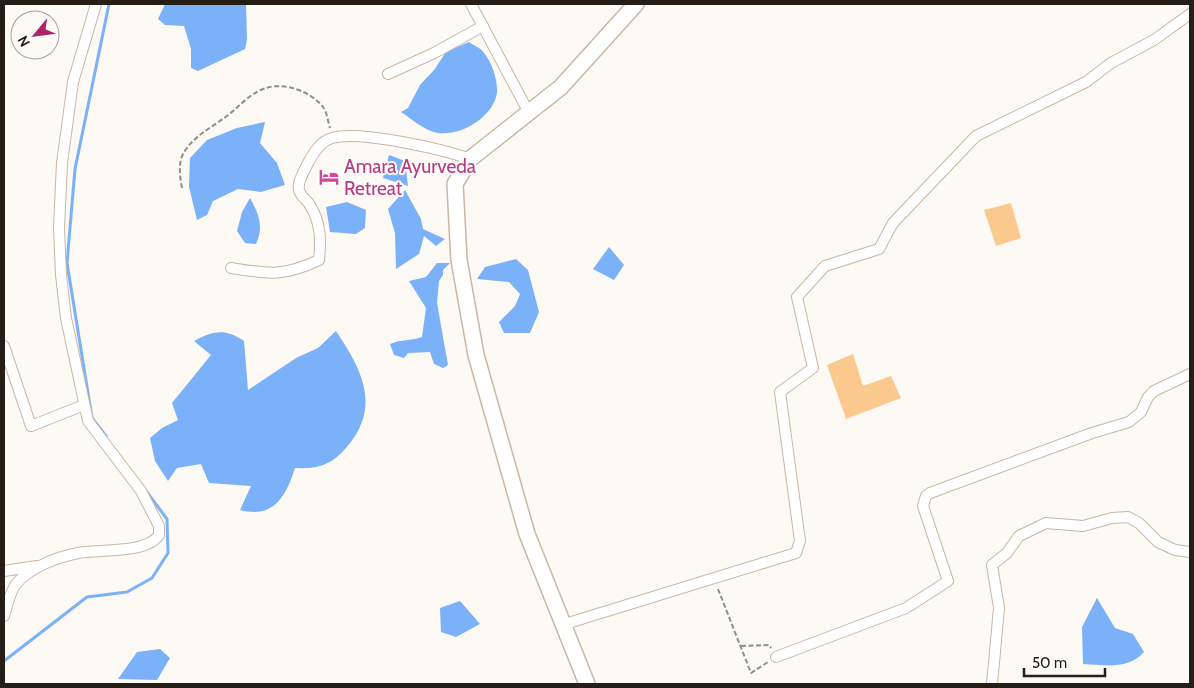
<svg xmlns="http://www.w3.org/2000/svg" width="1194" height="688" viewBox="0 0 1194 688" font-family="Cabin,sans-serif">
<rect width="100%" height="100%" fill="#fdf9f5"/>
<path fill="#7bb1f8" d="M165 4H246L247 39 245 49 198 71 191 68V49L184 26 165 25 158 19Z
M469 42C473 45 481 48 484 53 492 62 498 81 497 93 493 117 462 136 438 133 425 131 413 120 401 112L408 108 420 85 434 70 446 52Z
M265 122 260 143 277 163 285 185 261 192 238 189 213 201 207 215 197 220 189 187 190 158 207 140 237 128Z
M389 155 405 161 408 186 383 178Z
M405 190 421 219 423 229 445 239 436 246 424 236 419 254 396 269 395 233 388 209Z
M250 198C259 214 264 227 256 244L245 243 237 231 242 212Z
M347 202 366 210 365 228 356 234 330 232 326 207Z
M609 247 624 265 614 280 593 269Z
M516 259 528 270 539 312 530 333H504L499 322 515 306 520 294 509 282 477 279 485 267Z
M437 263H450L443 270V275L439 281 437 303 448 365 443 368 434 364 430 352 408 353 404 358 394 355 390 344C401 339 411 341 422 337L426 308 409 281 426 277Z
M336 331C362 370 382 407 346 448 330 466 317 469 295 468 286 496 274 519 240 510L251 486 209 483 201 464 177 468 168 481 155 461 150 438 162 428 178 420 172 403 211 355 194 341C214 331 224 328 244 341L248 390 296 358 318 348Z
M1097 598 1115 628 1133 634 1144 652C1128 670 1106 665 1083 664L1082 627Z
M460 601 480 624 456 637 441 632 440 608Z
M160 649 170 658 157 680 118 679 137 652Z"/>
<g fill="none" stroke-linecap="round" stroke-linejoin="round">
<path stroke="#7bb1f8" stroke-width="3" d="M106 436 92 418 67 263 75 169 109 4
M4 661 87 597 127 592 152 578 168 553 167 519 146 491"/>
</g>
<path fill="#fbc98e" d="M1011 203 1021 238 996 246 984 210Z
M853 354 863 386 891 376 901 398 846 419 827 365Z"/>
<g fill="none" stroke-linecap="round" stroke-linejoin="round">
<defs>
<path id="street" d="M471 4 529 113
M388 74 434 53 483 26
M231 268C269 274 283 277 319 260 321 241 321 223 310 205 307 200 300 196 299 190 297 182 304 172 307 165 313 154 319 142 332 138 359 130 442 149 470 159
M4 346 31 426 84 405
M4 571 37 566
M4 616C7 606 10 592 16 584 30 567 58 557 78 553 99 549 147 554 159 535V526L141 491 88 421 66 318 61 275 59 227 62 163 73 82 96 4
M565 624 796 553 800 541 780 392 813 368 797 297 825 266 879 249 893 223 976 136 1086 82 1111 63 1154 40 1190 14
M776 657 906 608 948 581 923 506 926 496 930 493 1092 433 1129 422 1141 412 1148 397 1154 391 1190 374
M992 684 999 608 992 565 1007 553 1019 536 1046 523 1083 526 1112 518 1128 517 1139 523 1158 542 1175 550 1190 552"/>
<path id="secondary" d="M587 684 527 534 476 355 459 260 455 184 470 159 561 87 636 4"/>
</defs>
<use href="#street" stroke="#c9b7a4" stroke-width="12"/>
<use href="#secondary" stroke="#c9b7a4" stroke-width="18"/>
<path stroke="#938e88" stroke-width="2" stroke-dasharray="5 2.5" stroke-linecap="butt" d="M182 188C180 177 178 164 183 154 193 136 211 128 227 116 239 107 248 95 263 89 282 81 311 91 323 107 327 112 328 122 330 128
M718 589 751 673 768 662
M741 646 769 645 771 648"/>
<use href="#street" stroke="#fff" stroke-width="10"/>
<use href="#secondary" stroke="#fff" stroke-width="15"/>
</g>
<defs>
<symbol id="hotel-bare" viewBox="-9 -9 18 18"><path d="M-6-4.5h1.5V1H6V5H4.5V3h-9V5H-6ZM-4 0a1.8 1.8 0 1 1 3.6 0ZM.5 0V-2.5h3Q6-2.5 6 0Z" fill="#d1479c" stroke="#fdf9f5" stroke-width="2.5" paint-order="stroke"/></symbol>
</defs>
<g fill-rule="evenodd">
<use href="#hotel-bare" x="315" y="163" width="28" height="28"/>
</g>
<g text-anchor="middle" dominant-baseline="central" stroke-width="4" stroke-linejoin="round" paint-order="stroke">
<g font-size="19" fill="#b23c85" stroke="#fdf9f5" text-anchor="start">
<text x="344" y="166">Amara Ayurveda<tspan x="344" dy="22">Retreat</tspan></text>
</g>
</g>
<rect width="1194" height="688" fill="none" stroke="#241e16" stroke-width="10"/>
<g transform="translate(35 35) rotate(241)"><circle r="24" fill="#fdf9f5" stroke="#a6a19c"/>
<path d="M0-4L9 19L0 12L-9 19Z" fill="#ab256b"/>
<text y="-8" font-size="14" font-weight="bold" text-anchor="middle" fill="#241e16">N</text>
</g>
<path d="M1024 668v8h81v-8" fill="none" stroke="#241e16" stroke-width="2.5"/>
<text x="1032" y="668" font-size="15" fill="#241e16" stroke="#fdf9f5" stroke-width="4" paint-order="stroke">50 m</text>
</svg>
